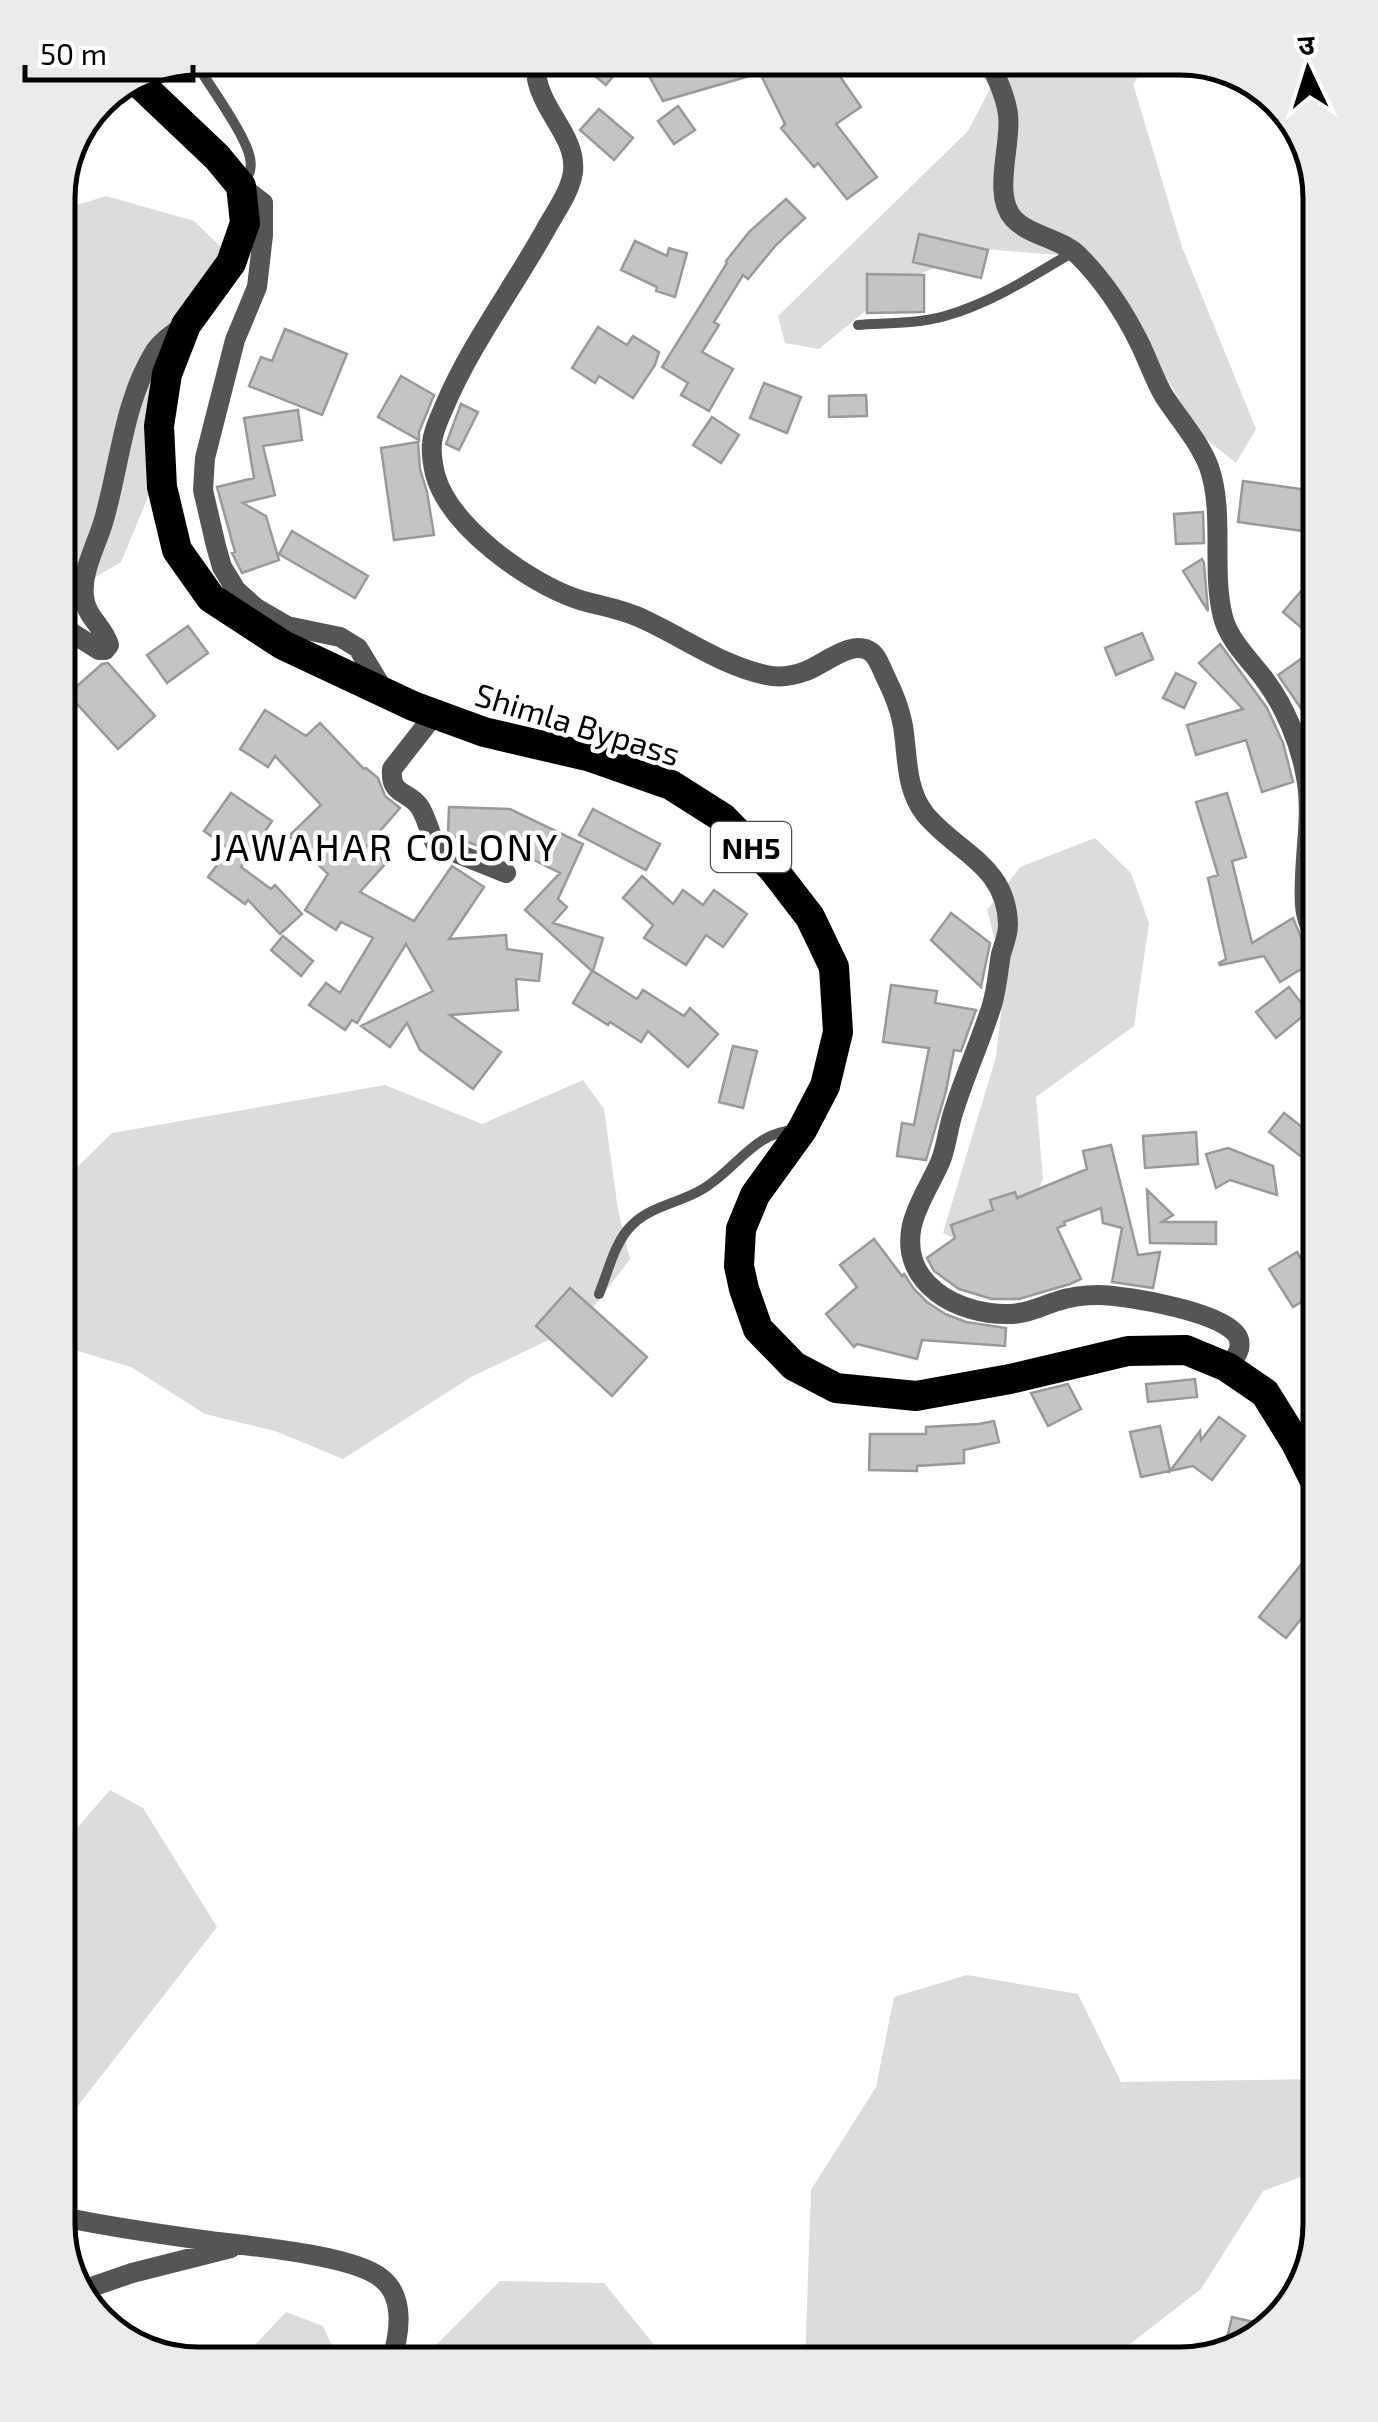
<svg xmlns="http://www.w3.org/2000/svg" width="1378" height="2422" viewBox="0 0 1378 2422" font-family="'Exo 2','Noto Sans Devanagari',sans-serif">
<rect width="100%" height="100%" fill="#fff"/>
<path fill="#dcdcdc" d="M1006 58H1152L1133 84 1182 247 1256 429 1236 463 1200 434 1122 304 1069 256 987 249 903 280 819 349 785 343 778 316 968 131Z
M106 196 194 221 222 248 208 292 146 362 161 466 121 562 58 599V211Z
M1095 838 1131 873 1149 923 1134 1026 1036 1097 1043 1179 1023 1226 973 1247 943 1233 996 1057 1005 979 987 910 1020 867Z
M583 1080 604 1109 618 1210 630 1259 580 1325 471 1377 343 1459 275 1431 205 1414 131 1367 58 1345V1186L112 1133 385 1085 482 1124Z
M110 1790 143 1808 217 1927 77 2107 58 2114V1871L64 1843Z
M967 1975 1078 1994 1121 2082 1320 2079V2170L1263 2191 1201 2289 1104 2364H805L811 2190 876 2087 894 1997Z
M500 2281 604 2283 660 2352 652 2364H431L433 2348Z
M286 2312 323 2326 340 2364H237Z"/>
<path fill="#c4c4c4" stroke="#999" stroke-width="2.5" d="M594 58H628L606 85 585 68Z
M639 58H826L833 74 837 72 861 107 836 124 877 177 847 199 818 163 814 167 781 128 785 124 760 73 663 101Z
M678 106 695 130 674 144 658 121Z
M599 109 633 138 614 160 580 130Z
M786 199 805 218 776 245 748 279 743 275 714 322 719 325 702 352 733 369 709 411 681 395 688 383 662 367 727 263 726 261 749 232Z
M919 234 988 250 981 278 913 262Z
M635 241 667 256 669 248 687 253 675 297 656 291 657 287 621 270Z
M867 274 924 275V312L867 313Z
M598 327 627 345 633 336 659 352 655 365 633 398 599 376 595 383 572 368Z
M285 329 347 354 322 415 249 386 261 357 272 361Z
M401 376 434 395 419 432V440L378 417Z
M764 383 801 397 787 433 750 418Z
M866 395 867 416 829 417V396Z
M461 404 478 412 459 450 446 444Z
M298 410 302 440 263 446 275 495 243 503 266 516 279 560 242 573 232 553 235 552 217 487 254 478 244 418Z
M712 417 739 435 721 463 693 445Z
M418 442 420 469 427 492 434 535 394 540 381 448Z
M1243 481 1308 490 1303 531 1238 522Z
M1203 512 1204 543 1176 544 1174 514Z
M292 531 368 576 355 598 279 554Z
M1202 559 1204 563 1208 611 1183 571Z
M1320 569V609L1303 629 1283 612Z
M188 626 208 653 167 683 147 655Z
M1142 633 1153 659 1116 675 1105 648Z
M1220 644 1267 708 1283 743 1293 782 1262 792 1246 740 1196 755 1187 725 1243 709 1199 663Z
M1308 654 1320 672V736L1278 675Z
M108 663 155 716 118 749 68 694 102 664Z
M1176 673 1196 683 1184 708 1163 698Z
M265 710 306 736 320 723 364 769 366 768 378 778 385 796 400 808 367 846 386 863 360 892 414 921 452 866 484 887 449 939 506 935 507 949 542 954 539 981 516 979 518 1010 450 1015 501 1052 473 1089 420 1050 407 1023 390 1047 361 1026 433 991 406 944 357 1023 352 1020 345 1030 309 1005 326 983 340 993 373 938 341 922 336 930 305 910 328 874 289 836 321 805 275 756 268 767 240 749Z
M231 793 272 821 241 867 271 889 275 885 302 914 280 934 248 900 245 904 208 877 229 849 204 831Z
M1227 793 1246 857 1232 861 1252 943 1293 918 1308 954 1316 960 1280 982 1264 956 1220 965 1219 963 1226 959 1208 878 1218 875 1196 802Z
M449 807 510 809 583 844 558 899 567 907 553 923 603 938 593 971 637 999 643 990 684 1016 690 1008 718 1034 688 1067 648 1031 641 1042 610 1022 608 1025 573 1003 592 971 525 910 560 873 484 835V848L448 835Z
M593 809 660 844 646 870 579 835Z
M642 876 673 904 683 890 703 905 714 890 747 914 723 947 706 935 686 965 644 938 653 925 623 898Z
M951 913 990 943 981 987 931 940Z
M283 936 313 961 301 976 271 950Z
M891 985 937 991 935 1003 976 1010 961 1051 954 1050 946 1091 926 1160 897 1156 902 1123 914 1125 929 1048 883 1042Z
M1289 987 1308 1012 1276 1038 1256 1012Z
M733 1046 757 1051 743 1108 719 1102Z
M1284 1113 1320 1141V1171L1269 1132Z
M1196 1132 1198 1164 1145 1168 1143 1136Z
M1111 1145 1138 1255 1160 1252 1153 1288 1112 1282 1122 1228 1103 1223 1101 1208 1064 1222 1065 1225 1057 1228 1081 1279 1070 1284 1019 1299H992L959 1289 934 1271 927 1258 955 1238 951 1225 993 1210 990 1200 1015 1192 1017 1198 1087 1169 1083 1151Z
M1228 1148 1273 1166 1277 1195 1230 1180 1216 1188 1206 1154Z
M1147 1190 1173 1215 1162 1222H1216V1244L1150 1243Z
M874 1239 902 1276 904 1274 914 1289 927 1302 945 1314 966 1322 1006 1328 1005 1346 922 1340 917 1359 857 1344 854 1347 826 1314 857 1287 840 1265Z
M1297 1252 1320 1290 1293 1307 1269 1269Z
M570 1288 647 1357 612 1396 536 1326Z
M1195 1379 1197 1397 1148 1402 1146 1384Z
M1068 1384 1081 1409 1048 1426 1031 1393Z
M1219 1417 1245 1436 1212 1480 1193 1466 1141 1477 1130 1432 1160 1426 1170 1471 1200 1431 1201 1440Z
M994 1421 999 1442 964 1450V1463L917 1466V1471L869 1470 870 1434H926V1427L979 1424Z
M1320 1541V1595L1286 1638 1259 1617Z
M1232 2317 1262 2324 1259 2335 1242 2350 1223 2355Z"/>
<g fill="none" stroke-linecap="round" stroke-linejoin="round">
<path stroke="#555" stroke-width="10" d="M193 59C207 82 246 135 250 158 252 168 250 174 244 181
M858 325C886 323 917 324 945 316 991 303 1033 276 1073 252
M599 1294C608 1272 615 1241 632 1225 651 1206 679 1203 701 1190 735 1171 754 1131 796 1130"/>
<path stroke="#555" stroke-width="20" d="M535 58C535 71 537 85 543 97 554 122 576 143 573 172 570 192 556 211 547 227 514 287 472 342 445 405 440 417 433 430 432 443 431 452 433 465 435 474 449 526 527 582 577 599 599 606 623 609 645 620 684 638 723 666 766 675 779 678 793 676 806 671 823 665 853 638 871 652 878 657 882 670 886 678 894 694 900 709 903 726 908 757 905 788 925 814 957 853 1007 865 1008 925 1008 935 1004 944 1001 954 998 971 997 988 992 1005 981 1040 965 1075 954 1110 948 1127 947 1144 941 1160 932 1182 918 1201 912 1225 899 1284 958 1315 1009 1314 1027 1314 1041 1306 1058 1301 1070 1297 1086 1295 1098 1295 1124 1295 1234 1313 1239 1340 1242 1352 1233 1359 1227 1367
M987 58C996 76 1005 94 1008 114 1012 144 992 194 1013 218 1029 236 1060 238 1078 255 1102 279 1124 312 1139 342 1148 360 1154 379 1164 396 1179 419 1199 441 1209 467 1225 512 1211 571 1223 617 1229 641 1251 661 1265 680 1285 707 1300 743 1306 777 1314 819 1302 863 1305 905 1306 921 1313 934 1320 947
M241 186 263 203V235L257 287 235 340 205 458 203 490 216 546 222 567 236 590 256 608 287 626 340 637 358 648 384 691
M58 624 99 650H105L109 645C104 627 86 617 84 597 81 572 96 546 103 523 120 466 123 402 155 351 163 340 173 333 185 326
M435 714 392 769C390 796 407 790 419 806 427 817 429 833 436 845L506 873
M1320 1035V1021
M58 2216C108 2227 159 2234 210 2241 249 2246 353 2255 381 2278 407 2298 399 2338 390 2364
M77 2292 132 2273 231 2248"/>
<path stroke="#000" stroke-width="30" d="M138 82 217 157 241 186 245 223 231 263 186 325 167 374 159 426 162 487 177 550 211 598 283 645 413 706 484 732 591 757 671 785 723 818 773 869 810 917 834 967 838 1032 825 1086 802 1130 755 1195 741 1229 739 1266 744 1289 758 1329 794 1366 836 1388 916 1396 1010 1379 1128 1351 1186 1350 1227 1367 1265 1393 1296 1443 1320 1491"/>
</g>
<g text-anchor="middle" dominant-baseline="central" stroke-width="9" stroke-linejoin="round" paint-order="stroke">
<rect fill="#fff" stroke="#4c4c4c" stroke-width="2.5" x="711" y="822" width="80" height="50" rx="8"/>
<g font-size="30" font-weight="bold" fill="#000">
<text x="751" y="847">NH5</text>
</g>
<g font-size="32" fill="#000" stroke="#fff">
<text transform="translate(578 723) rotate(17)">Shimla Bypass</text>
</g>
<g font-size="38" letter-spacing="2.5" fill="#000" stroke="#fff">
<text x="385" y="846">JAWAHAR COLONY</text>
</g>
</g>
<path d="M0 0H1378V2422H0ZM198 75H1180A123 123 0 0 1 1303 198V2224A123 123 0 0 1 1180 2347H198A123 123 0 0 1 75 2224V198A123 123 0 0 1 198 75Z" fill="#ebebeb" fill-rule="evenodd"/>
<path fill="none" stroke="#000" stroke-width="5" d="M198 75H1180A123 123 0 0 1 1303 198V2224A123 123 0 0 1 1180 2347H198A123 123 0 0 1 75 2224V198A123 123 0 0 1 198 75Z"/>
<g transform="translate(1308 70) rotate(356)" stroke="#ffffff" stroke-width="8" paint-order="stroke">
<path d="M0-8L18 38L0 25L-18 38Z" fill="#000000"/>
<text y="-15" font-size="28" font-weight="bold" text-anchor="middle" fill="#000000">उ</text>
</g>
<path d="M25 65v15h168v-15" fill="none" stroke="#000000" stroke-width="5"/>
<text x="40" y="65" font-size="30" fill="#000000" stroke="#ffffff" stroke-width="8" paint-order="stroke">50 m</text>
</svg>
